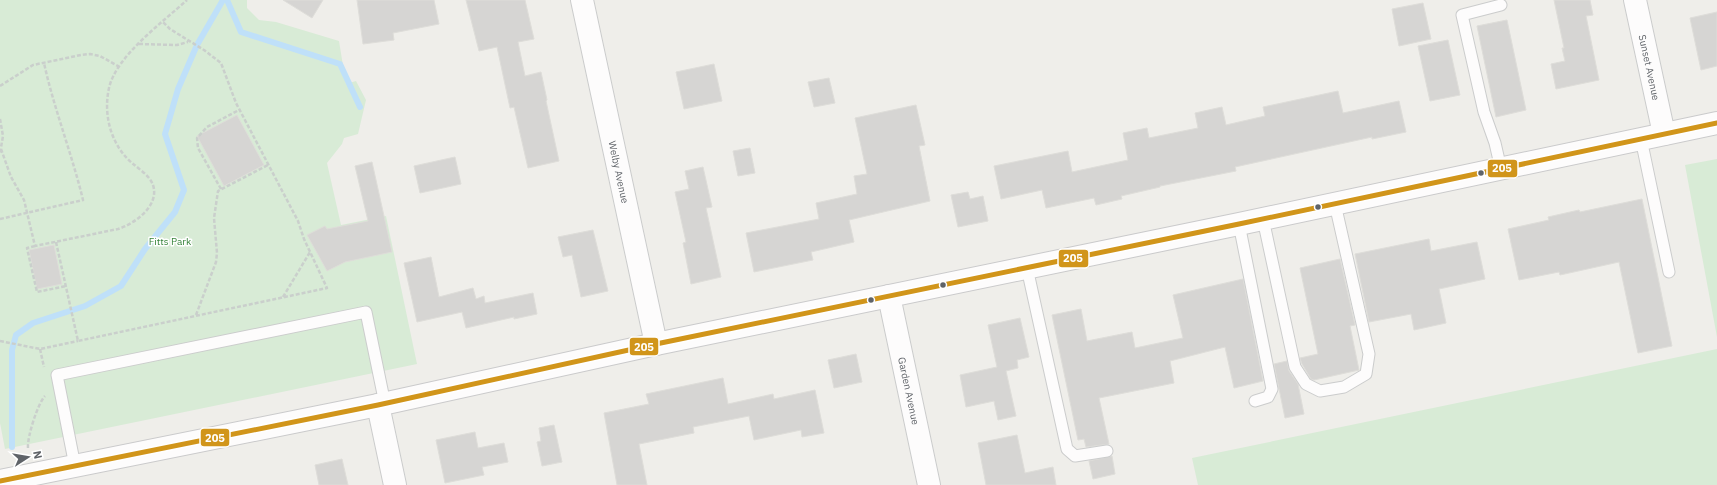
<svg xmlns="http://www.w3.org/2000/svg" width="1717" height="485" viewBox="0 0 1717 485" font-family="'IBM Plex Sans',sans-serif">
<rect width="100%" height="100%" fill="#efeeea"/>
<path fill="#d8ebd6" d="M0 0H247V8L259 20 276 22 339 41 346 84 356 81 366 100 358 134 344 138 342 144 327 163 341 225 386 216 417 364 5 449 0 423Z
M1717 159V337L1685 165Z
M1717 349V485H1198L1192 458Z"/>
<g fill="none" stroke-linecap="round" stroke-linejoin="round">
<path stroke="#bfe0f9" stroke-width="6" d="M227 0 241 32 340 64 360 107
M12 447V350L16 335 33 323 85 306 121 286 145 249 175 212 184 190 165 134 178 89 197 45 223 0"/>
</g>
<path fill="#d6d5d3" stroke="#deddd9" d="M283 0H323L312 18Z
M357 0H434L439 24 393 33 394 40 363 44Z
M466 0H525L534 39 518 42 525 76 541 72 547 100 546 101 559 161 528 168 514 107 510 108 497 47 479 51Z
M1554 0H1590L1593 15 1586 16 1599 80 1556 89 1551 64 1565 61 1562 48H1564Z
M1423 3 1431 39 1399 46 1392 9Z
M1717 12V66L1701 70 1690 18Z
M1507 20 1526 110 1496 117 1477 26Z
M1448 40 1460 95 1430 101 1418 46Z
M714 64 722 101 684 109 676 72Z
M829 78 835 103 814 107 808 82Z
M1338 91 1343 113 1399 101 1406 132 1372 139V137L1235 167 1236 171 1160 186V187L1121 196 1122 199 1096 205 1094 198 1046 208 1042 190 1001 199 994 166 1068 151 1072 172 1128 160 1123 133 1147 128 1149 138 1198 128 1195 113 1222 107 1226 125 1265 116 1263 107Z
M916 105 925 145 919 146 930 201 849 220 854 242 811 252 813 260 754 272 746 233 819 219 816 203 857 194 854 176 867 174 855 118Z
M237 115 264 165 224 186 197 136Z
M750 148 755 173 738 176 733 151Z
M455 157 461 184 420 193 414 166Z
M372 162 392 252 345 262 327 271 307 235 325 226 327 229 368 221 355 166Z
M703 167 712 207 706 208 721 277 691 284 683 243 686 242 675 192 689 189 685 171Z
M968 192 970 199 983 196 988 221 958 227 951 195Z
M1642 199 1672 346 1638 353 1619 262 1560 275 1559 272 1519 280 1508 229 1549 220 1548 217 1579 210 1580 212Z
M593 230 608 291 581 297 572 255 563 257 558 237Z
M1429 239 1431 251 1477 242 1485 279 1439 289 1446 323 1414 330 1411 314 1369 322 1355 254Z
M54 245 62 284 37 289 29 250Z
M431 257 439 297 473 288 476 299 484 296 485 303 533 293 537 314 514 319V317L466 328 462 312 417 322 404 263Z
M1340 259 1355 325 1350 326 1359 370 1314 380 1311 379 1302 364 1300 358 1318 354 1300 268Z
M1243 279 1263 381 1234 388 1225 347 1170 361 1174 383 1099 398 1109 444 1086 447 1084 439 1078 440 1052 315 1081 309 1087 341 1132 332 1135 348 1183 338 1173 295Z
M1020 318 1029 357 1017 360 1018 368 1006 371 1016 416 998 420 994 401 966 407 960 375 997 367 988 325Z
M856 354 862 382 834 388 828 360Z
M1287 361 1289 371 1298 384 1304 414 1285 418 1274 364Z
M723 378 728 404 773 394 774 399 815 390 824 433 802 437 801 430 754 440 749 416 693 427 694 433 639 444 647 485H617L604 413 649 404 646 394Z
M554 425 562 462 542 466 537 442 541 441 539 428Z
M475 432 478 448 504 443 508 462 482 467 484 475 445 483 436 440Z
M1017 435 1025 473 1053 467 1056 485H986L978 443Z
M1112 456 1115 474 1093 479 1089 461Z
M342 459 348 485H319L315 465Z"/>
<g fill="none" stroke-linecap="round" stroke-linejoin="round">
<defs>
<path id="lane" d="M1641 139 1669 272
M1501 169 1495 143 1484 112 1462 15 1501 5
M1263 219 1295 367 1306 384 1320 391 1344 387 1366 374 1369 354 1335 204
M1239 224 1272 389 1268 397 1255 401
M1027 268 1067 449 1075 456 1107 451
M75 466 57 375 366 312 385 404"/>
<g id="street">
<path id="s1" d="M582 0 656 344"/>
<path id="s2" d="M1635 0 1664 134"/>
<path id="s3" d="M889 296 929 485"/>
<path d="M378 405 395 485"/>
</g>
<path id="secondary" d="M0 481 378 405 656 344 1239 224 1717 123"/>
</defs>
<use href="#lane" stroke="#cbcccc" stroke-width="13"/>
<use href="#street" stroke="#cbcccc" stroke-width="24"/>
<use href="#secondary" stroke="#cacacb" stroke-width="24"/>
<path stroke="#cacfcc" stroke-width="2.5" stroke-dasharray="4 2" stroke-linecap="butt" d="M139 44 177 45 188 42
M0 86 33 65 81 55 90 54 100 56 118 66
M0 119 3 136 0 153
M1 149 11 177 24 200 35 246 118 229C134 224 160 206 153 185 150 176 139 169 132 163 111 145 103 115 109 88 116 56 163 22 187 0
M221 189 198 148 197 138 207 127 239 110
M0 219 83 200C72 154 54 109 44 63
M56 242 78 341 327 288 304 239 298 221 236 103 221 63 204 50 170 29 163 22
M35 246 27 248 37 292 66 286
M283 297 310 252
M196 315 216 262 217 253 214 218 218 191 268 165
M0 341 40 349 78 341
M40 349 44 367
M28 448C27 437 38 403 45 396"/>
<use href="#lane" stroke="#fdfcfc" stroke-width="11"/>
<use href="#street" stroke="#fdfcfc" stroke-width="22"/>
<use href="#secondary" stroke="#fdfcfc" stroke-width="22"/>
<defs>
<path id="bus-1" d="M0 481 378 405 656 344 1239 224 1717 123"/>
</defs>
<use href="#bus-1" stroke="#fff" stroke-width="8"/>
<use href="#bus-1" stroke="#d1951a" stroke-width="5"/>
</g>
<g fill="#5f6368" stroke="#fff" stroke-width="1.5">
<circle cx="1481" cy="173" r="3.5"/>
<circle cx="1318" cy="207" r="3.5"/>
<circle cx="943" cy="285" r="3.5"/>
<circle cx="871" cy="300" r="3.5"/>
</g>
<g text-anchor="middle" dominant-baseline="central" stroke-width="3" stroke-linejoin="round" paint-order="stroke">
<g font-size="10" fill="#5f6368" stroke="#fff">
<text stroke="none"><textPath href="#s2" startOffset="69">Sunset Avenue</textPath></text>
<text stroke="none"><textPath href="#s1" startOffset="176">Welby Avenue</textPath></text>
<text stroke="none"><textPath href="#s3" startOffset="97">Garden Avenue</textPath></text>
</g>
<g font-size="10" fill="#348238" stroke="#fff">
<text x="170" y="241">Fitts Park</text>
</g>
</g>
<g stroke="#fff" stroke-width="1.5">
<rect x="1487" y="159" width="31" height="19" rx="4" fill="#d1951a"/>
<rect x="1058" y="249" width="31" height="19" rx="4" fill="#d1951a"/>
<rect x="629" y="337" width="30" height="19" rx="4" fill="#d1951a"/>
<rect x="200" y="428" width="30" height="19" rx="4" fill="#d1951a"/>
</g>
<g font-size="11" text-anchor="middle" font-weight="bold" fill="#fff">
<text x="1502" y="172">205</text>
<text x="1073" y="262">205</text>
<text x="644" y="351">205</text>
<text x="215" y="442">205</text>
</g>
<g transform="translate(28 457) rotate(78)" stroke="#ffffff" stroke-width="3" paint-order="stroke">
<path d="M0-3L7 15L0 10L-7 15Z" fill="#5f6368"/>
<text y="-6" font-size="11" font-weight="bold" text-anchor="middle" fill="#5f6368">N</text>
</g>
</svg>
